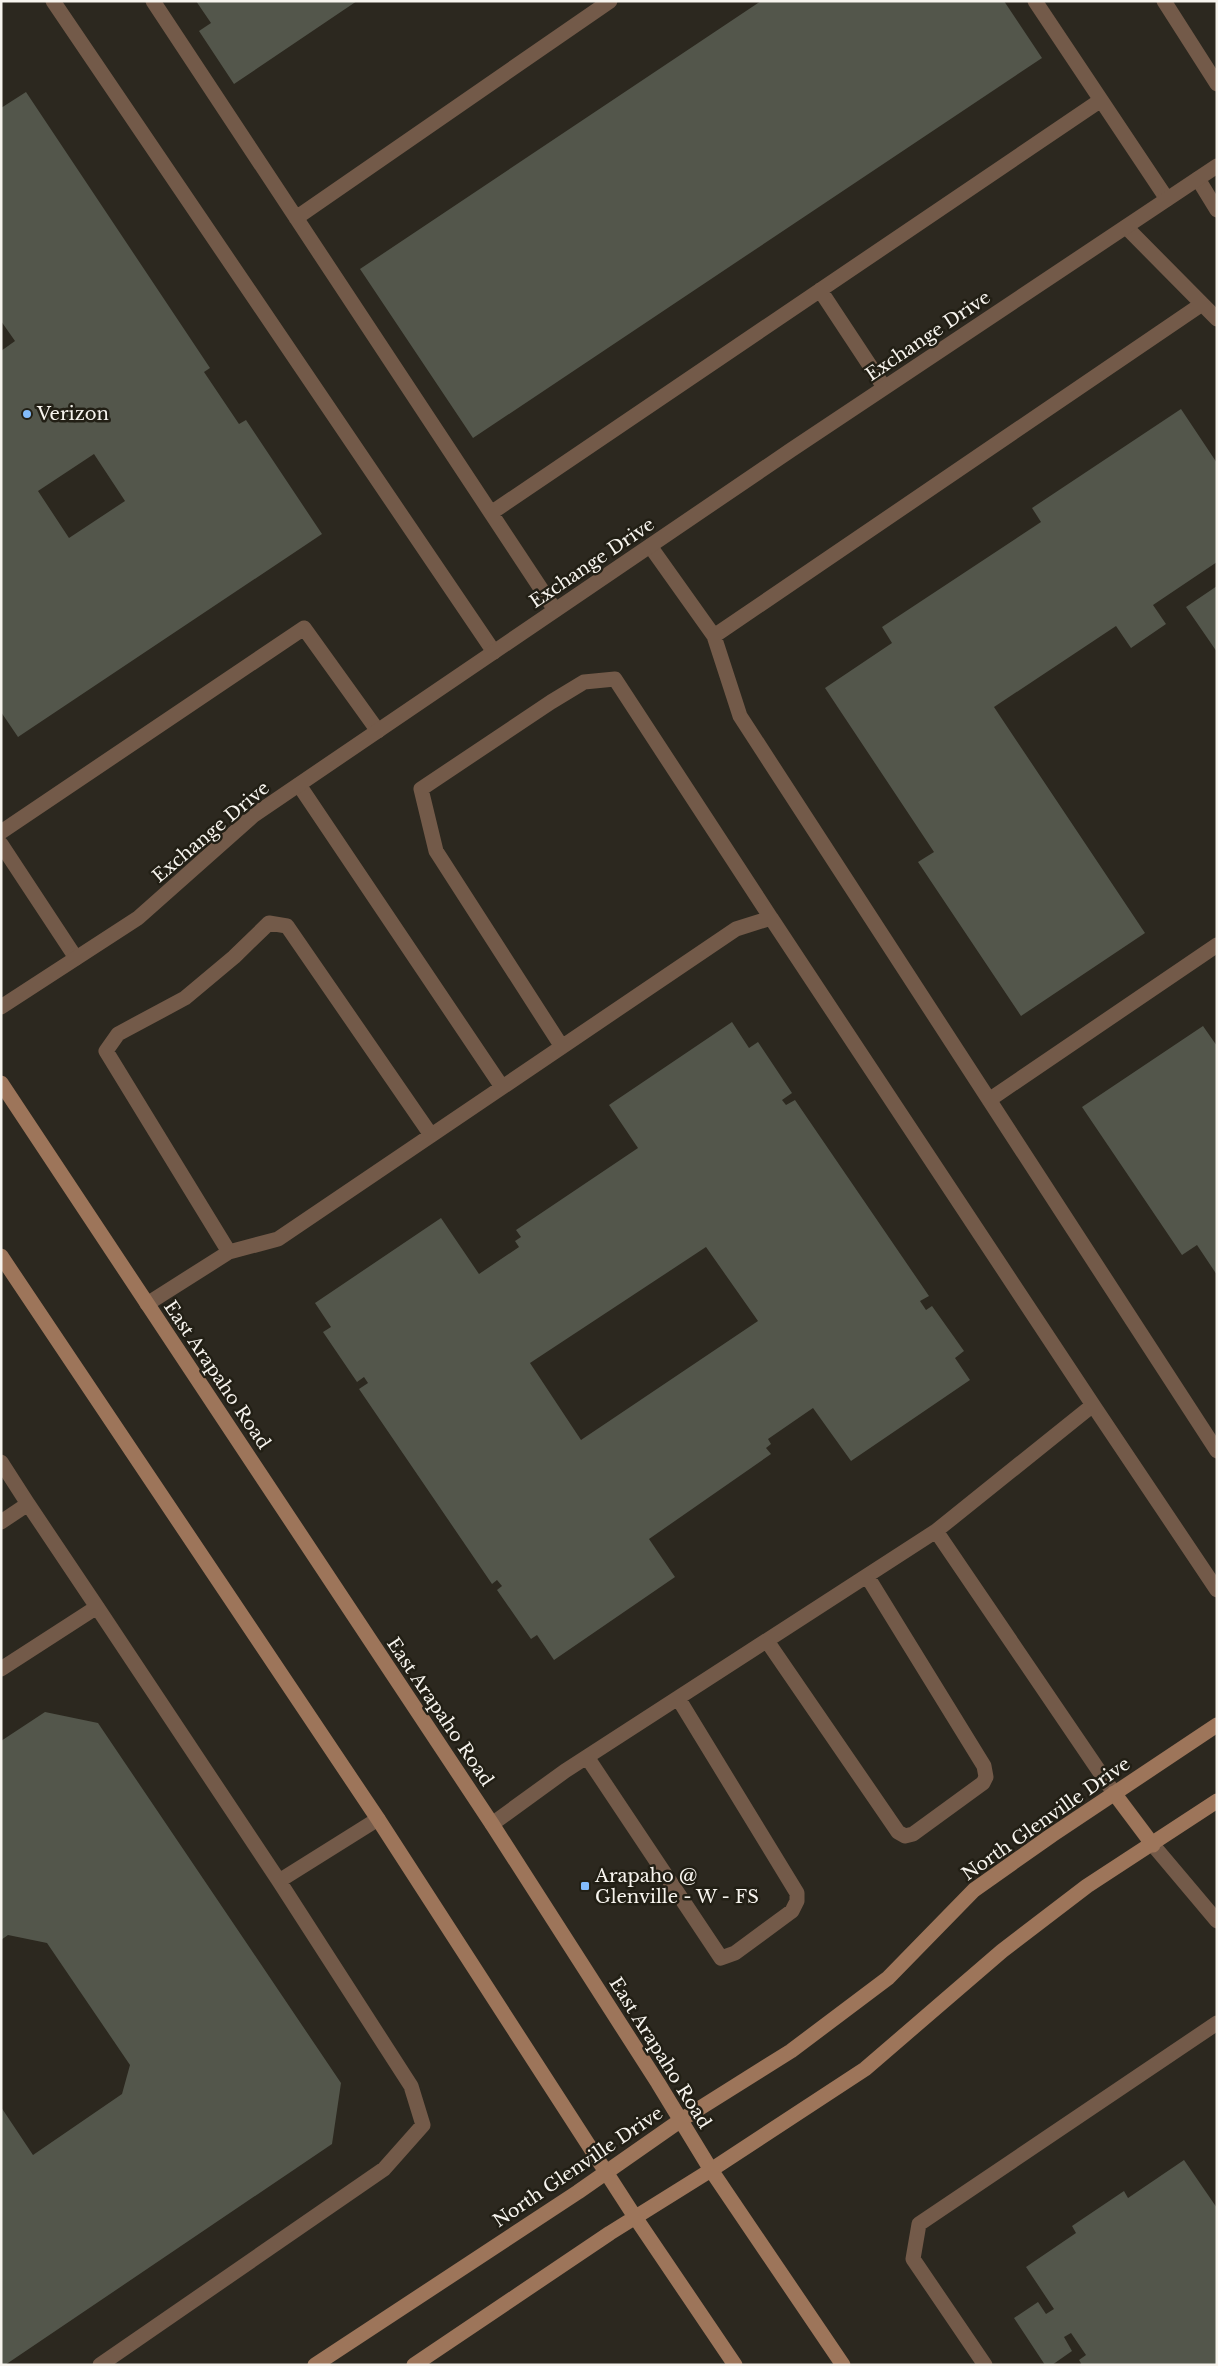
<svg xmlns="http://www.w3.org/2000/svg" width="1218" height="2366" viewBox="0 0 1218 2366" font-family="'Libre Baskerville',serif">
<rect width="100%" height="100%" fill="#2c281f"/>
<path fill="#53564b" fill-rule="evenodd" d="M196 1H357L234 84 199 31 211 23Z
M761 1H1004L1042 58 473 438 360 269Z
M26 92 210 368 204 372 239 424 246 420 322 534 18 737 1 712V351L15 341 1 321V108ZM94 454 125 501 69 538 38 491Z
M1181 409 1217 463V562L1153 605 1166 624 1131 648 1116 626 994 707 1145 933 1021 1016 918 862 934 852 825 688 892 643 882 627 1041 522 1032 508Z
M1217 586V652L1186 607Z
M732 1022 749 1048 758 1042 792 1093 782 1100 786 1105 795 1100 929 1296 920 1301 926 1310 932 1306 964 1351 955 1358 970 1380 851 1461 813 1408 768 1439 771 1444 766 1448 771 1454 649 1539 675 1577 554 1660 537 1635 531 1639 497 1590 502 1586 497 1580 492 1584 359 1389 368 1383 364 1377 357 1382 323 1332 331 1327 315 1303 441 1218 479 1274 519 1247 515 1241 521 1237 516 1230 638 1148 609 1105ZM706 1247 758 1321 581 1440 530 1363Z
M1203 1026 1217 1046V1275L1197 1245 1182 1255 1082 1107Z
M45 1712 98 1723 341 2083 332 2144 5 2365H1V2107L33 2155 122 2094 130 2065 47 1943 8 1935 1 1940V1741Z
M1184 2160 1217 2208V2365H1082L1079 2360 1086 2355 1071 2333 1064 2337 1072 2351 1052 2365H1045L1014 2318 1038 2302 1046 2314 1054 2309 1026 2267 1076 2233 1072 2226 1124 2191 1128 2198Z"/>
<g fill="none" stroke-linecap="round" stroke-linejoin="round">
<path stroke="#735a49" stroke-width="15" d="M53 1 494 652
M153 1 555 610
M1035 1 1167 199
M1164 1 1217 84
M1198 179 1217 210
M296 218 610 1
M1126 227 1217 319
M820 290 884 387
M491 513 1101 100
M650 546 714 636 740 716 1217 1451
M714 636 1202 304
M299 785 502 1087
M1 832 304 628 378 731
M1 844 76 958
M562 1047 436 851 421 789 551 702 584 682 615 679 771 918
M989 1100 1217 945
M229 1252 106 1051 118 1034 185 998 234 957 269 923 287 926 431 1135
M147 1304 229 1252 278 1239 736 929 771 918 1093 1405 936 1531 565 1771 492 1824
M1093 1405 1217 1590
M1 1462 28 1504 1 1522
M28 1504 97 1607
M936 1531 1114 1793
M767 1641 898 1832 905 1836 913 1834 983 1783 986 1777 984 1766 867 1576
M1 1669 97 1607 279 1881 411 2086 423 2125 384 2169 100 2365
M587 1757 721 1958 735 1953 792 1911 797 1901V1893L678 1698
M1153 1845 1217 1921
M279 1881 378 1819
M985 2365 913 2259 919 2224 1217 2023"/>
<path stroke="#735a49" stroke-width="15" d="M1 1007 138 918 254 815 791 450 1217 166"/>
<path stroke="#9d755a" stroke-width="15" d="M1 1083 492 1824 658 2083 711 2170 843 2365
M1 1256 378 1819 635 2217 735 2365
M1114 1793 1153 1845
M315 2365 578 2192 681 2120 791 2051 888 1978 974 1890 1052 1835 1217 1725
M414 2365 610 2233 711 2170 865 2069 1002 1951 1087 1886 1217 1801"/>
</g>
<g fill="#83bcfb" stroke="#221f15" stroke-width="2">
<circle cx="27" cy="414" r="5"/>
<rect x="580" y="1881" width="10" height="10" rx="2.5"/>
</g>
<g text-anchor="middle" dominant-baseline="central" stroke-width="5" stroke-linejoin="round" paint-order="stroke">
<g font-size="18" fill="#f7f4ee" stroke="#221f15">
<text transform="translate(928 336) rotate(-34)">Exchange Drive</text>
<text transform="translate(592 563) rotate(-34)">Exchange Drive</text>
<text transform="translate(211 832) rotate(-40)">Exchange Drive</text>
<text transform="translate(217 1375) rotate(56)">East Arapaho Road</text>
<text transform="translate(440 1712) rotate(56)">East Arapaho Road</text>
<text transform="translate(1046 1819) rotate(-35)">North Glenville Drive</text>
<text transform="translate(660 2053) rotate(58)">East Arapaho Road</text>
<text transform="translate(578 2167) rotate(-34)">North Glenville Drive</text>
</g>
<g font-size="18" fill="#f7f4ee" stroke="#221f15" text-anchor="start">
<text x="37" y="414">Verizon</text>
<text x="595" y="1876">Arapaho @<tspan x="595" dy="21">Glenville - W - FS</tspan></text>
</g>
</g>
<rect width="1218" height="2366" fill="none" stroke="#f7f4ee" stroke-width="5"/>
</svg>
